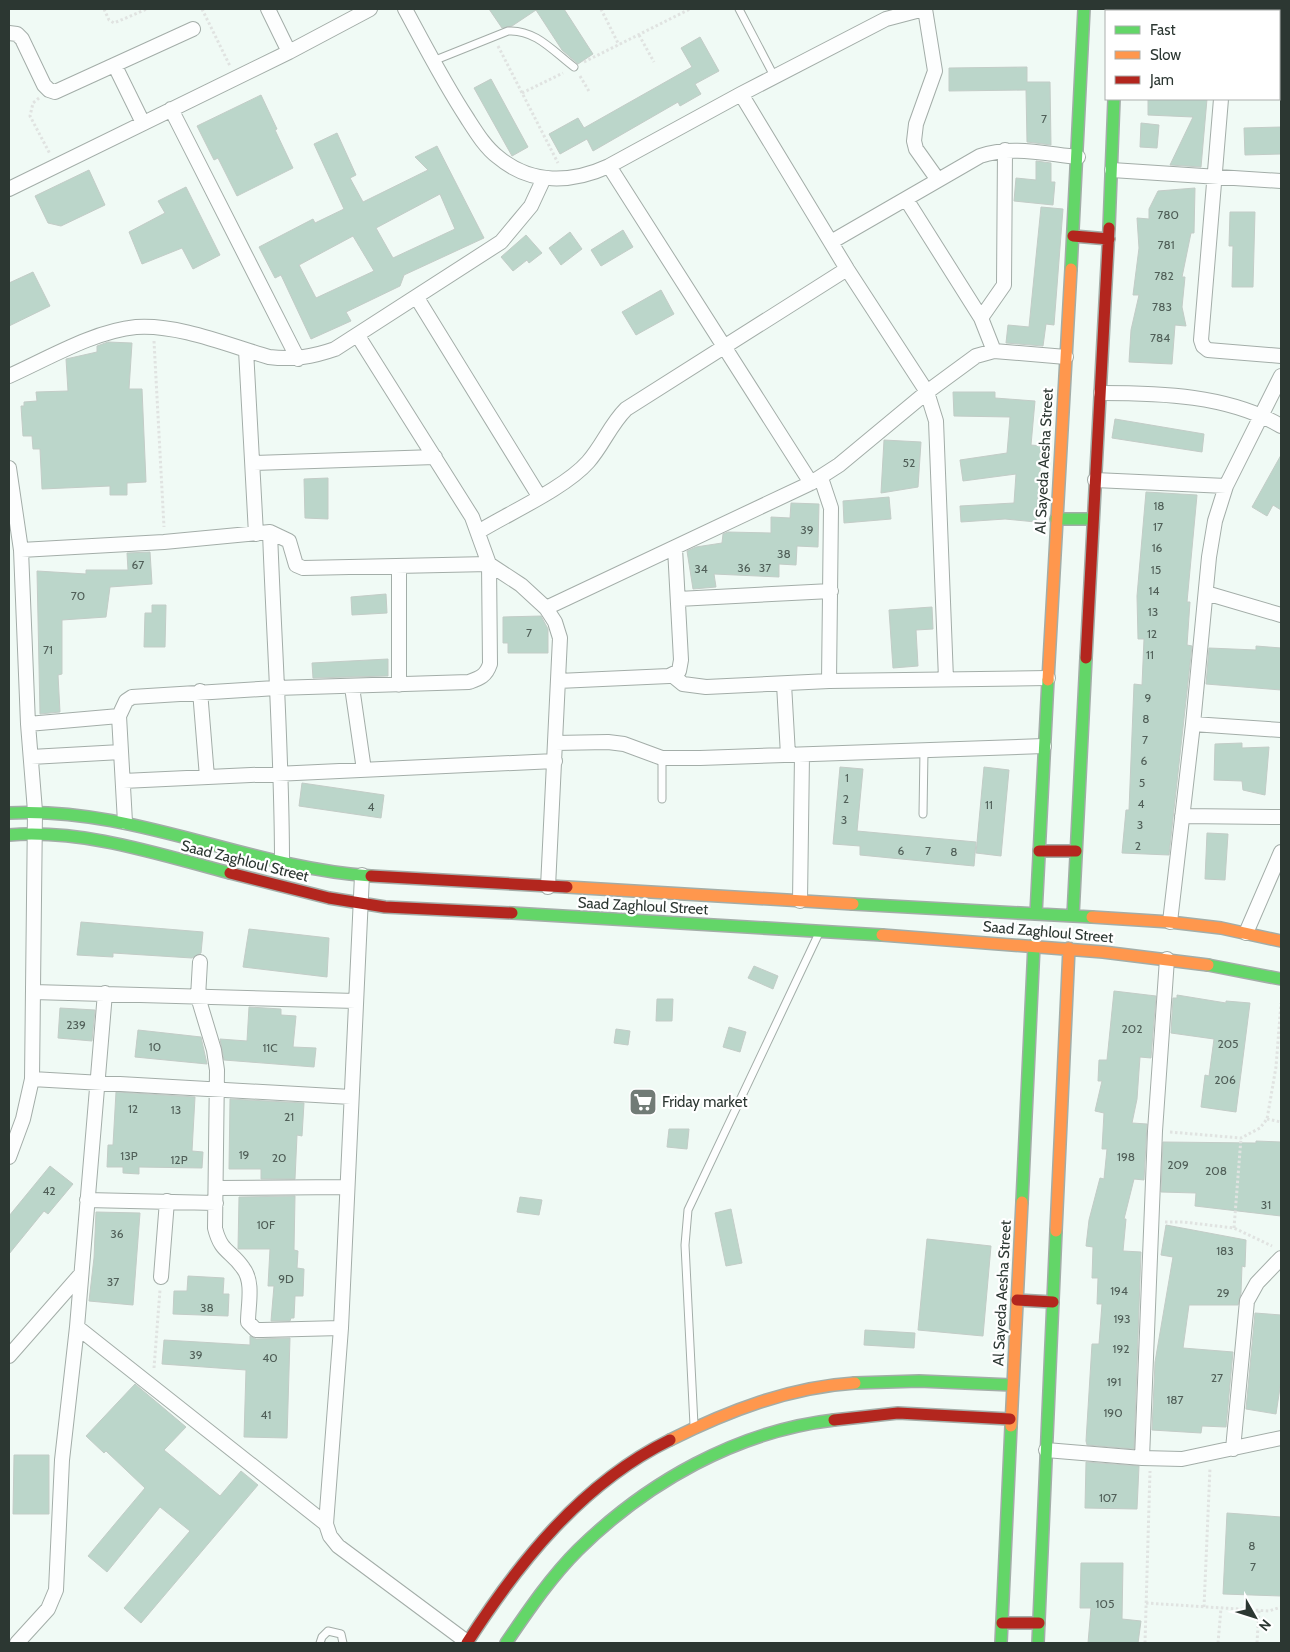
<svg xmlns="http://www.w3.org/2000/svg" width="1290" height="1652" viewBox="0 0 1290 1652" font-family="Cabin,sans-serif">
<rect width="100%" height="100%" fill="#f0faf5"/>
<path fill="#bbd6ca" stroke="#c3ccc7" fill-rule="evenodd" d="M489 9H564L593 54 578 64 562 50 536 10 512 26 502 28Z
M700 37 719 71 695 84 701 94 680 106 678 102 593 151 587 139 560 154 549 134 578 118 584 128 692 67 681 48Z
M1027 67V82H1050L1051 145 1027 142 1026 90 949 91V68Z
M491 79 528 147 512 156 474 88Z
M261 95 277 129 275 130 293 168 237 196 218 158 214 160 197 126Z
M1148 99H1207L1201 167 1170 165 1193 117 1148 115Z
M1141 123 1159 125 1157 148 1140 147Z
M1281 127V154L1245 155 1244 128Z
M337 133 356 175 350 178 363 202 428 170 415 157 437 146 484 238 404 275 400 286 346 312 351 321 311 339 281 275 275 278 259 247 313 219 315 223 344 209 314 144ZM440 194 455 229 393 258 376 228ZM353 236 374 271 316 298 299 265Z
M1036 161 1051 163V182H1055L1053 205 1014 201 1016 178 1036 180Z
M89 170 105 205 61 226 48 223 35 196Z
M186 187 220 255 193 269 182 248 142 264 129 232 165 213 158 201Z
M1195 188 1194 233H1191L1182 277H1185L1182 307 1186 326 1175 325 1172 364 1129 362 1131 330 1139 295H1133L1139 248 1137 218 1149 219V209L1158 191Z
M1041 207 1063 209 1054 325 1046 324 1043 346 1006 343 1008 325 1029 327Z
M1230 212H1255L1253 287H1232L1233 246H1229Z
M623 230 633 247 601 266 591 250Z
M570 232 582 249 561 265 549 248Z
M526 235 542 253 529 263 527 260 513 271 501 257Z
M33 272 50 306 9 326V283Z
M661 290 674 314 636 335 622 312Z
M108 342 132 343 129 389H142L146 482 127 483V495H110V486L42 489 40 449H33L32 436H23L21 406H24V402L37 401 36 392 68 391 66 359 97 352V346Z
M953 392H995V398L1035 401 1031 445 1042 446 1036 522 1005 519 961 522 960 506 1014 503 1016 474 963 481 960 460 1007 453 1010 417 954 416Z
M1115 419 1204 434 1202 452 1112 438Z
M884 440 921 442 918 487 881 493Z
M1281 455V510L1273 505 1267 516 1252 507Z
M328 478V519L305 518 304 479Z
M1146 492 1197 495 1187 602H1190L1187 645 1192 646 1169 855 1122 853 1126 810H1129L1134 684 1142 685 1144 639H1138L1137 596Z
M889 497 891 519 844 523 843 501Z
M791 503 819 504 818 547 797 546 796 565 779 564V577L714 574 716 587 693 589 687 551 696 547 722 543 723 534 728 532 771 533V517L790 518Z
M150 552 152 584 110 587 106 617 62 620V674L58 675 60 712 40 714 37 571 86 574V570H128L127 553Z
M386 594 387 613 352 615 351 597Z
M152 605H166L165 647H144L145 613H152Z
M932 607 933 629 916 630 918 666 893 668 889 610Z
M541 616 548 629V653H508V643H503V617Z
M1256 646 1281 648V690L1206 684 1209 648 1256 650Z
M388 659V676L313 678 312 663Z
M1242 743V748L1269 747 1265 795 1243 790 1242 781 1214 780 1215 744Z
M840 767 863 769 857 831 976 842 974 866 860 855V846L833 844Z
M984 767 1009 770 1001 856 976 853Z
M302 783 384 795 381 818 299 806Z
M1207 833 1228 834 1225 880 1205 879Z
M81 922 203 932 201 953 192 958 113 953V957L77 955Z
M249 929 329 938 327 977 243 967Z
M754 966 778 976 773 989 748 978Z
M1114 991 1156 996 1151 1058 1140 1057 1137 1099 1132 1123 1147 1124 1144 1180 1134 1179 1124 1219H1126L1123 1251 1141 1252 1134 1449 1087 1445 1086 1441 1092 1344H1099L1102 1304H1097L1098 1278H1092L1093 1247 1086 1246 1089 1220 1100 1178 1104 1179 1107 1149H1102L1104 1113 1095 1111 1102 1081H1098L1099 1060H1107Z
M1177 995 1226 1003V1001L1250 1003 1236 1112 1201 1107 1205 1075 1209 1076 1214 1039 1171 1033 1173 998H1177Z
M657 999H673L672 1021H656Z
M249 1007 281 1009V1015L296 1016 293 1047 316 1048 314 1067 224 1060 220 1039 247 1041Z
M60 1008 95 1010 92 1041 58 1038Z
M729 1027 746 1032 740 1052 723 1047Z
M616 1029 630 1031 628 1045 614 1043Z
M138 1030 201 1037 207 1064 135 1057Z
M116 1092 195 1097 192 1151 203 1152 202 1168 139 1167V1174L123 1173V1167H107L108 1145H113Z
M230 1099 304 1103 302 1136 297 1135 295 1179H261V1169H229Z
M669 1129H689L687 1149 667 1147Z
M1256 1141 1281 1142V1216L1195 1206 1196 1193 1161 1192 1163 1142 1256 1143Z
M50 1166 73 1184 48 1214 44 1211 9 1254V1216Z
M295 1196 294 1250 298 1251 297 1268 304 1269 303 1296H295L294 1318H291L290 1321H271L274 1286H268L270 1249H238L239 1197Z
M520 1197 542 1200 539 1215 517 1212Z
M731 1209 742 1263 726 1266 715 1213Z
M96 1212 140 1213 133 1305 89 1301 94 1258Z
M1166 1225 1246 1240 1245 1267 1242 1266 1241 1293 1238 1305H1189L1183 1348 1233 1352 1226 1427 1202 1426 1201 1433 1152 1430 1155 1362 1173 1257 1161 1255Z
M927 1239 991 1246 983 1336 918 1330Z
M188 1276 224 1278 223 1294H229L228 1316 173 1314 174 1291H187Z
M1255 1313 1281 1315V1381L1276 1414 1246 1409Z
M865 1330 915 1333 914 1348 864 1345Z
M250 1336 256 1339 290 1338 287 1438 244 1437 246 1370 162 1364 164 1340 250 1345Z
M135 1384 186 1427 164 1450 220 1496 241 1471 258 1485 141 1623 124 1608 190 1531 160 1507 107 1572 88 1556 145 1488 106 1451 104 1453 86 1436Z
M14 1455H49V1514H13Z
M1086 1462 1139 1466 1137 1509 1085 1508Z
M1227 1513 1281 1517V1596L1223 1594Z
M1081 1563H1123L1122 1619 1141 1621 1138 1643H1088L1091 1608H1080Z"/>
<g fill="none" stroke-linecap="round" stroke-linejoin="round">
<defs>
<path id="lane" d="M739 9 774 76
M433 61 508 31C535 29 554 52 574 67
M662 758V799
M923 814 924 751
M694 1425 685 1245 688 1210 819 933
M320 1643 322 1637 328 1631 341 1634 343 1643"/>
<path id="street" d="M268 9 289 52
M405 9C425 46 444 83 467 118 476 132 485 147 498 157 531 185 572 183 609 166L741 94 886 19 924 9
M925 9 935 71 916 124 914 141 916 149 938 180
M1227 11 1228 9
M9 33 17 34 22 39 44 85 49 90 55 92 193 29
M115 66 143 123
M1279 91H1281
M741 94 847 269 927 392 936 421 946 679
M1221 99 1201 340 1203 346 1208 350 1281 356
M171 109 298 359
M609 166 811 483
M1112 170 1281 181
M9 189 289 52 370 9
M906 199 981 318 994 351
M831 242 980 156C1011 145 1046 154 1078 157
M417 298 539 496
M981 318 1004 285 1005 150
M246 350 256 534
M9 376C47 359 94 331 136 327 178 324 228 345 269 357 293 360 312 357 335 349L501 242 531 206 544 178
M1101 393C1161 393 1228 395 1281 426
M253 463 435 457
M9 468 21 550 28 724 35 811 32 1079 23 1119 9 1157
M821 478 831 508 829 681
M1095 480 1226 486
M270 532C274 642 282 752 282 862
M478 532C509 513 565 488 588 462 603 445 610 425 626 409L847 269
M21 550 164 542 270 532 289 541 296 565 303 568 489 564 521 585 546 608 555 622 560 638 548 887
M399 567V685
M1206 593 1281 615
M678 599 831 591
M546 608 811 483 839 465 927 392 976 356 994 351 1066 357
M672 675 683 684 706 687 829 681 1048 678
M558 681 669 676 679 671 681 660 675 548
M784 684 788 755
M352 687 364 770
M200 691 207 777
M119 716 125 822
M28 724 119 716 126 701 132 697 276 688 469 682C480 678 486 676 490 664L489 564 472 517 358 336
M1193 724 1281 730
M555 743 608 742 624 744 662 758H700L1044 746
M31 757 121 752
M123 781 555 761
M1182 816 1281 817
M362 875 341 1328 326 1524 330 1536 338 1546 467 1642
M800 901 802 755
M1170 922 1193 724 1209 557 1215 521 1226 486 1281 376
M1246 933 1281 852
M200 962 198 997 214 1050 217 1070 215 1228C221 1253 231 1250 243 1268 254 1282 248 1305 248 1322L256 1330H262L341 1328
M33 992 356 1001
M32 1079 351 1097
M216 1188 347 1187
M87 1200 216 1203
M161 1277 167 1201
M77 1327 326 1524
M9 1356 81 1274
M1233 1449 1247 1301 1257 1283 1281 1258
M1046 1450 1142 1458 1182 1459 1281 1438
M1142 1458 1155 1131 1167 959
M17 1643 48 1609 56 1590 62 1460 77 1327 105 993"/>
<path id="fast" d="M1109 228 1114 99
M1071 269 1084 9
M1056 519H1093
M9 813C133 806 248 868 371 876
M9 835C84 829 158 854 230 873
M853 904 1092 917
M512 913 882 935
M1036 914 1048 680
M1073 916 1086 658
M1208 965 1281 979
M1022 1202 1034 945
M855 1383 919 1381 1012 1385
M506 1643C528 1611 550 1578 578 1550 646 1483 737 1431 834 1420
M1001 1643 1011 1426
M1038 1643 1056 1231"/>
<path id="slow" d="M1048 680 1071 269
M567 887 853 904
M1092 917 1170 922 1221 928 1281 941
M882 935 1103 952 1208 965
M1056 1231 1069 948
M1011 1426 1022 1202
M670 1440C728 1411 790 1387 855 1383"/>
<path id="jam" d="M1116 9V11
M1073 236 1109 239
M1086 658 1109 228
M1039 851H1076
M230 873 329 898 385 907 512 913
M371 876 567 887
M1017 1300 1053 1302
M834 1420 898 1413 1010 1419
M1002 1623H1039
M467 1643C519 1562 582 1483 670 1440"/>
</defs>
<use href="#lane" stroke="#a3ada8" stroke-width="9"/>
<use href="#street" stroke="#a3ada8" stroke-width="16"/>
<use href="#fast" stroke="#a3ada8" stroke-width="14"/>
<use href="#slow" stroke="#a3ada8" stroke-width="14"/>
<use href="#jam" stroke="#a3ada8" stroke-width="14"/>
<path stroke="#e0e3e1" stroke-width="3" stroke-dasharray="2.5 2.5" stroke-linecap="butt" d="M104 9 109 20 114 23 147 9
M202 9 230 66
M601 9 619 45
M639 35 654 62
M498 46 558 163
M584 62 690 9
M580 76 590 93
M522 93 563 73
M39 98 33 103 30 116 50 154
M154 341 164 527
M1267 1119 1281 1122
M1170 1132 1241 1138 1260 1128 1267 1119 1276 1067 1281 1003
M1165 1222H1183L1234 1228 1272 1246
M1234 1228 1241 1138
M154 1368 160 1290
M1146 1603 1269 1611 1281 1607
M1204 1607 1210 1468
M1145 1643 1150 1471
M1218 1643 1221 1608
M1257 1643 1259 1610"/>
<use href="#lane" stroke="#fdfefe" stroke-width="7"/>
<use href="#street" stroke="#fdfefe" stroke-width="14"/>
<use href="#fast" stroke="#63d668" stroke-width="11"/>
<use href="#slow" stroke="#ff974d" stroke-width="11"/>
<use href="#jam" stroke="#b3261e" stroke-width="11"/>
</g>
<defs>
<symbol id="supermarket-square" viewBox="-11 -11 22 22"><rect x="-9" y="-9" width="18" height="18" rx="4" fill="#717b76" stroke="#fff"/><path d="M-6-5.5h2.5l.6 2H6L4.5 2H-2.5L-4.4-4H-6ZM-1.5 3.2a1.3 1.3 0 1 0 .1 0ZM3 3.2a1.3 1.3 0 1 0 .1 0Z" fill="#fff"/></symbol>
</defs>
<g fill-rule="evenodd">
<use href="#supermarket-square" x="627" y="1086" width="32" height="32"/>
</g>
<g text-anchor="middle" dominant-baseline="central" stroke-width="4.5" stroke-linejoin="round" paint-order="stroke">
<g font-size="12" fill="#505f58">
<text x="1044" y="118">7</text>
<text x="1168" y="214">780</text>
<text x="1166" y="244">781</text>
<text x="1164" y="275">782</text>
<text x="1162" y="306">783</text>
<text x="1160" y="337">784</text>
<text x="909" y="462">52</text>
<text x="1159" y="505">18</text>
<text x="1158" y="526">17</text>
<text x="807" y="529">39</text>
<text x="1157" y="547">16</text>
<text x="784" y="553">38</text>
<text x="138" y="564">67</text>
<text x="744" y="567">36</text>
<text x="765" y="567">37</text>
<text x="701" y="568">34</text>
<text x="1156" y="569">15</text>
<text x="1154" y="590">14</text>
<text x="78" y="595">70</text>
<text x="1153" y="611">13</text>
<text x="529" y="632">7</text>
<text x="1152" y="633">12</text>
<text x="48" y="649">71</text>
<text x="1150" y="654">11</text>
<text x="1148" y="697">9</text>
<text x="1146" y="718">8</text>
<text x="1145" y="739">7</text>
<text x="1144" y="760">6</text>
<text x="847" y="777">1</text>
<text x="1142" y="782">5</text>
<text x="846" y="798">2</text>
<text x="1141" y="803">4</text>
<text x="989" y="804">11</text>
<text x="371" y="806">4</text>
<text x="844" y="819">3</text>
<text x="1140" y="824">3</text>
<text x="1138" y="845">2</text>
<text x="901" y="850">6</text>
<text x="928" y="850">7</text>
<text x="954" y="851">8</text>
<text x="76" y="1024">239</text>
<text x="1132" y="1028">202</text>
<text x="1228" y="1043">205</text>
<text x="155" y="1046">10</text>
<text x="270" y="1047">11C</text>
<text x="1225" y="1079">206</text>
<text x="133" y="1108">12</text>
<text x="176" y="1109">13</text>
<text x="289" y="1116">21</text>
<text x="244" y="1154">19</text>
<text x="129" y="1155">13P</text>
<text x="1126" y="1156">198</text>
<text x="279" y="1157">20</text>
<text x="179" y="1159">12P</text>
<text x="1178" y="1164">209</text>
<text x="1216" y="1170">208</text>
<text x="49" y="1190">42</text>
<text x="1266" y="1204">31</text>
<text x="266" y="1224">10F</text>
<text x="117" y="1233">36</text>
<text x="1225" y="1250">183</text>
<text x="286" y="1278">9D</text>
<text x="113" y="1281">37</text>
<text x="1119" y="1290">194</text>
<text x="1223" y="1292">29</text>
<text x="207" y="1307">38</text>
<text x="1122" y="1318">193</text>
<text x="1121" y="1348">192</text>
<text x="196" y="1354">39</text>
<text x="270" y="1357">40</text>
<text x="1217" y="1377">27</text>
<text x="1114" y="1381">191</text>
<text x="1175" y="1399">187</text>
<text x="1113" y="1412">190</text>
<text x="266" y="1414">41</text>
<text x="1108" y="1497">107</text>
<text x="1252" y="1545">8</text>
<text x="1253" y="1566">7</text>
<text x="1105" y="1603">105</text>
</g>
<g font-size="15" fill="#2c3732" stroke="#fff">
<text transform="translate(1044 461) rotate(-87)">Al Sayeda Aesha Street</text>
<text transform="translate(245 861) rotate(14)">Saad Zaghloul Street</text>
<text transform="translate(643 906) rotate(3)">Saad Zaghloul Street</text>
<text transform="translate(1048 932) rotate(5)">Saad Zaghloul Street</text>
<text transform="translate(1002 1293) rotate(-87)">Al Sayeda Aesha Street</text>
</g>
<g font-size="15" fill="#2c3732" stroke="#fff" text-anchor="start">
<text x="662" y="1102">Friday market</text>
</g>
</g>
<rect width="1290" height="1652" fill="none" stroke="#2c3732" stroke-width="20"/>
<rect x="1105" y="10" width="175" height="90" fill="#ffffff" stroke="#abafad"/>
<rect x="1115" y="26" width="25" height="8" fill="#63d668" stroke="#abafad"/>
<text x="1150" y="35" font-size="15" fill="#2c3732">Fast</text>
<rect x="1115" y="51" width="25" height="8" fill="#ff974d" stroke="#abafad"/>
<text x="1150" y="60" font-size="15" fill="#2c3732">Slow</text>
<rect x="1115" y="76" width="25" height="8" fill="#b3261e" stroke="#abafad"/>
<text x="1150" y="85" font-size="15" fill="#2c3732">Jam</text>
<g transform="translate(1255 1617) rotate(129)" stroke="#ffffff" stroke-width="4" paint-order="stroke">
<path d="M0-4L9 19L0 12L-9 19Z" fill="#2c3732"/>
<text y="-8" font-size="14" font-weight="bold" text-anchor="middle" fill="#2c3732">N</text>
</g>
</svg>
